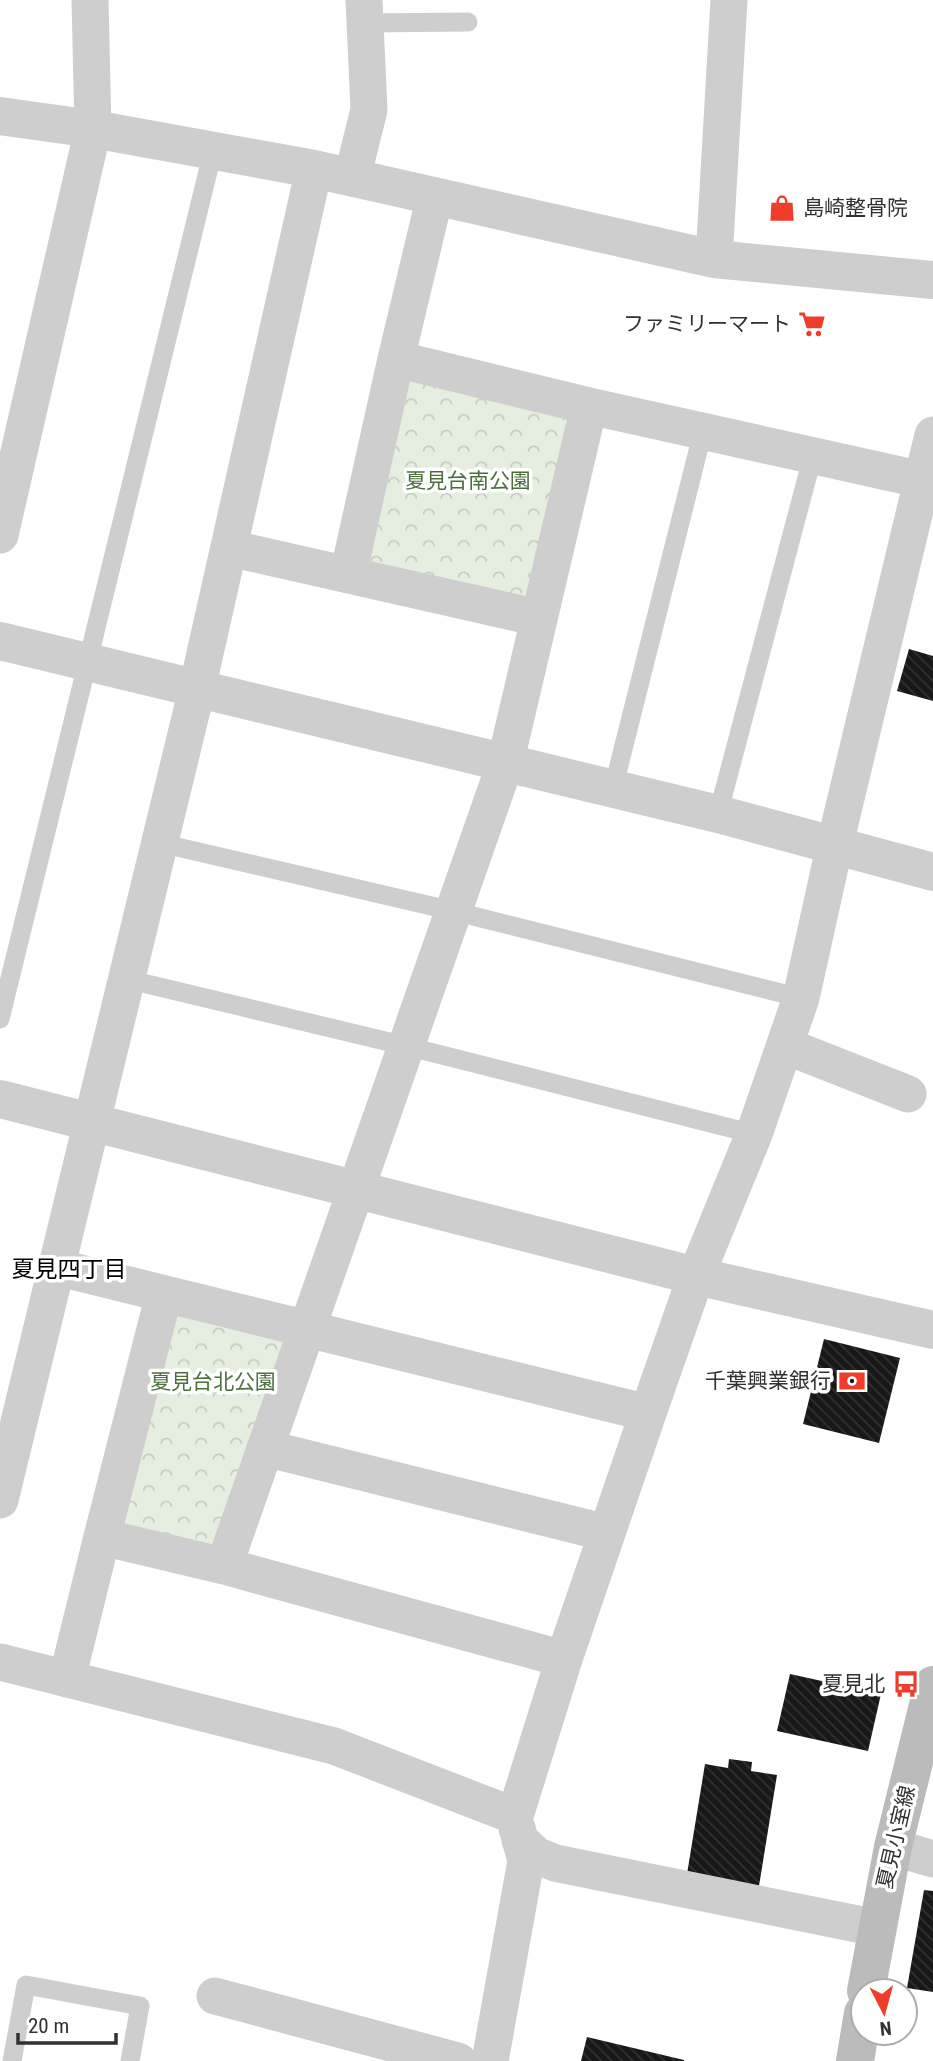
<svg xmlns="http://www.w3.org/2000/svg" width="933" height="2061" viewBox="0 0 933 2061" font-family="'Roboto Condensed','Noto Sans JP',sans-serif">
<defs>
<pattern id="forest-crowns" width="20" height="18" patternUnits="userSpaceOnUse" patternTransform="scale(1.75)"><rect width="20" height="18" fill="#e5eedf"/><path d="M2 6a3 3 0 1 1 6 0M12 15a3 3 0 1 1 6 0" fill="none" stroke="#c5cdc0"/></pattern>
<pattern id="building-back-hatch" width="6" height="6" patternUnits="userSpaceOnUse" patternTransform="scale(1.75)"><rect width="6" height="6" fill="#181818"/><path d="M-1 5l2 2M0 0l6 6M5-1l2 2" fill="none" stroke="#313131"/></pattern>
</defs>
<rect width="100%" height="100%" fill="#fff"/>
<path fill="url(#forest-crowns)" d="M401 377 571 416 529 604 364 567Z
M171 1308 289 1338 219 1554 116 1528Z"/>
<path fill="url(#building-back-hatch)" d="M909 649 933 656V701L897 691Z
M824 1339 900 1358 879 1443 803 1424Z
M790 1674 881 1694 868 1751 777 1731Z
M729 1759 752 1762 751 1771 777 1775 759 1886 687 1874 705 1764 728 1768Z
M924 1890 933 1891V1992L907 1988Z
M587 2037 684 2060V2061H581Z"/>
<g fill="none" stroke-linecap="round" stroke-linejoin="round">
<path stroke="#cecece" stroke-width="19" d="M365 23 468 22
M613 789 703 431
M718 814 813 455
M160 843 453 911 801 998
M126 979 406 1046 754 1134
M0 1019 213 151
M12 2061 26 1985 140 2006 130 2061"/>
<path stroke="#cecece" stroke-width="37" d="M352 178 369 110 364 0
M435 196 396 359 589 406
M714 259 729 0
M0 535 93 129 90 0
M229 548 539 618
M348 575 396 359
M786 1046 908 1094
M56 1267 648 1413
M265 1448 607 1533
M0 1500 197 689 314 169
M102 1537 164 1294
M224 1566 505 764 589 406 923 480
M0 1662 334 1746 515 1816 564 1659 648 1413 696 1276 754 1134 801 998 835 844 933 435
M67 1679 102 1537 224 1566 564 1659
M520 1840 536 1855 555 1863 877 1928
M893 1847 933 1859
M215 1996 458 2061
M490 2061 526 1861 517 1828"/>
<path stroke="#cecece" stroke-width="38" d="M0 116 93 129 314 169 714 259 933 280
M0 641 718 814 933 872
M0 1099 696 1276 933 1330"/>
<path stroke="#bbb" stroke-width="38" d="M866 1991 893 1847 933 1685
M855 2061 863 2013"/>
</g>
<defs>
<symbol id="shop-bare" viewBox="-9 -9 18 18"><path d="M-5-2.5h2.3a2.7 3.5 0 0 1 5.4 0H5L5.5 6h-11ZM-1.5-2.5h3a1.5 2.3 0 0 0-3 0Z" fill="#f03c2b" stroke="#fff" stroke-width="2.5" paint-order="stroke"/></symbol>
<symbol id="supermarket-bare" viewBox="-9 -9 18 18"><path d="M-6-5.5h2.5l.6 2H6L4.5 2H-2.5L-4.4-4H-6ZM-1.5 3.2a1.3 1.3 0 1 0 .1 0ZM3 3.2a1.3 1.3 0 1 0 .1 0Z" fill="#f03c2b" stroke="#fff" stroke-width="2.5" paint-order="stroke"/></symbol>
<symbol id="bank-bare" viewBox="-9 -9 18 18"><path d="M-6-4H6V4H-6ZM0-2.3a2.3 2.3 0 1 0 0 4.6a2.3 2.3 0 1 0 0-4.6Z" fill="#f03c2b" stroke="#fff" stroke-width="2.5" paint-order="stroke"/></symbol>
<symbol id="bus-bare" viewBox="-9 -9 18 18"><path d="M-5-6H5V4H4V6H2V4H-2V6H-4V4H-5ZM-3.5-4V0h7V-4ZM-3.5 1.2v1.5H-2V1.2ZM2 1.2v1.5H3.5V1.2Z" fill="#f03c2b" stroke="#fff" stroke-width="2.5" paint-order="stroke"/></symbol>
</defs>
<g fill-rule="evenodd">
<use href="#shop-bare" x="763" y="189" width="38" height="38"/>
<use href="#supermarket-bare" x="793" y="305" width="38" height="38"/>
<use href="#bank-bare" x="833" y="1362" width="38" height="38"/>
<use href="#bus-bare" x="887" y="1665" width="38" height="38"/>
</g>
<g text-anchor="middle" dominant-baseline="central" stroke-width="7" stroke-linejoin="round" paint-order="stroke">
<g font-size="21" fill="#313131" stroke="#fff" text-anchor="end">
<text x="803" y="208" text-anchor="start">島崎整骨院</text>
<text x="791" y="324">ファミリーマート</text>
<text x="831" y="1381">千葉興業銀行</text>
<text x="885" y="1684">夏見北</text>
</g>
<g font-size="21" fill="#4b703b" stroke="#fff">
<text x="468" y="481">夏見台南公園</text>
<text x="213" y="1382">夏見台北公園</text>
</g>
<g font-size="21" fill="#313131" stroke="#fff">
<text transform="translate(896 1837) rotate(-77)">夏見小室線</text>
</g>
<g font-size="23" fill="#000" stroke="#fff">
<text x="69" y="1269">夏見四丁目</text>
</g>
</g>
<g transform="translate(884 2012) rotate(174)"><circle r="33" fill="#ffffff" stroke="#adadad" stroke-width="2"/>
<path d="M0-5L12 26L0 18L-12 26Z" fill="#f03c2b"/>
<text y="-10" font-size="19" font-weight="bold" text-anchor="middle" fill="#313131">N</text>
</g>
<path d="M18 2033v10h98v-10" fill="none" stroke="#313131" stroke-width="3.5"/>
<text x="28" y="2033" font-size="21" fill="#313131" stroke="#ffffff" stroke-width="5" paint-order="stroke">20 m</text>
</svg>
